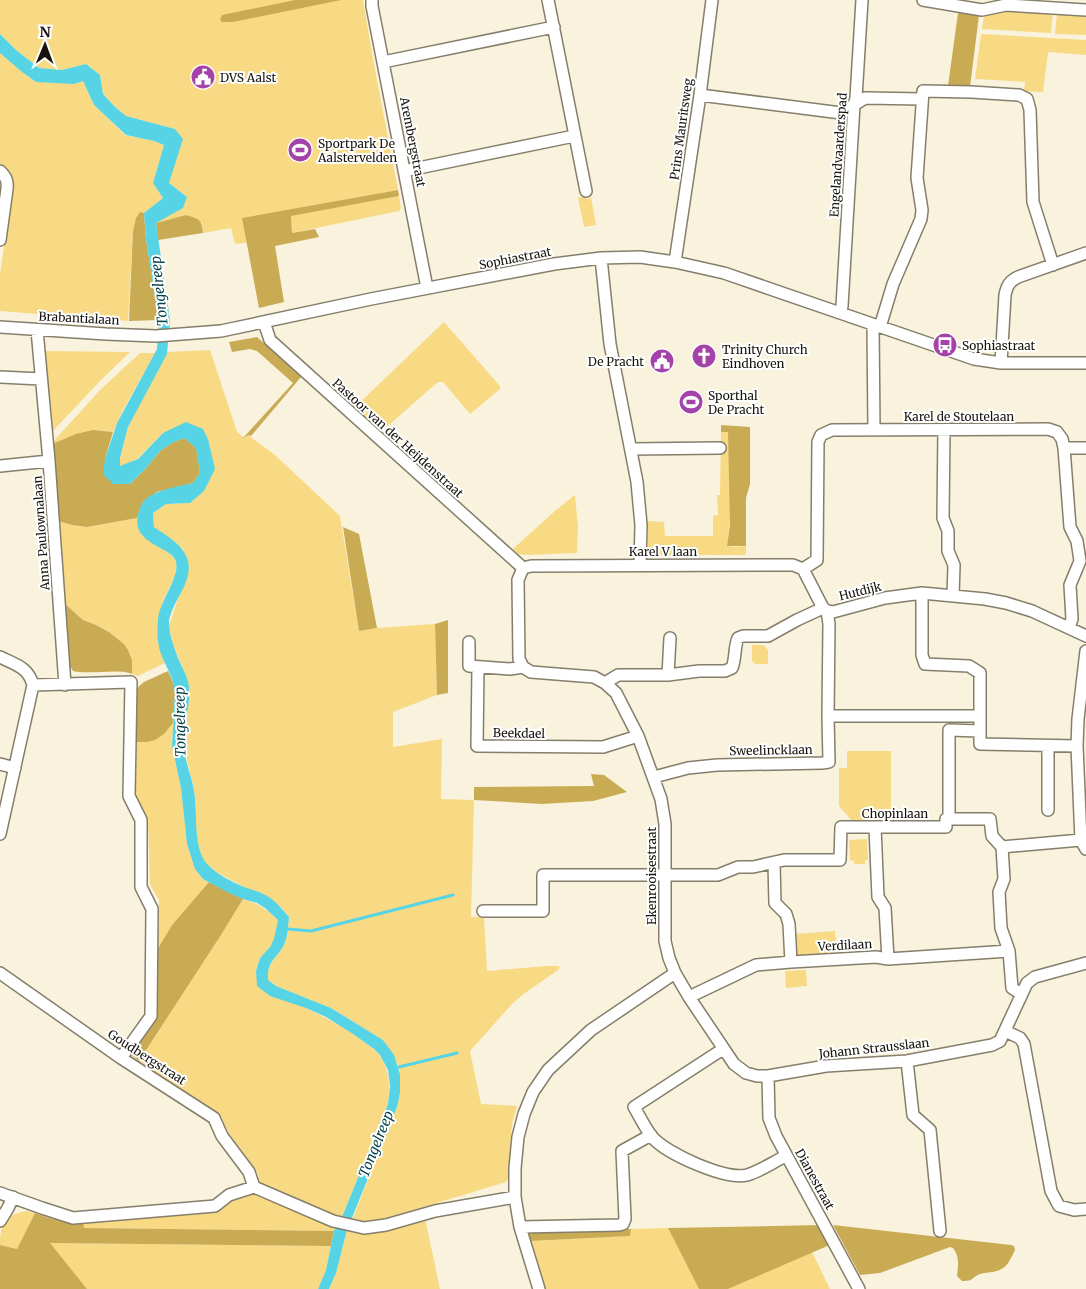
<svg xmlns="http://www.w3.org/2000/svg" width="1086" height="1289" viewBox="0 0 1086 1289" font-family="Merriweather,serif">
<rect width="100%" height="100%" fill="#f9f2dd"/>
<path fill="#f8da85" d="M0 0H363L373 59 398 190 248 217 252 242 235 244 231 228 203 233 202 223 186 215 156 223 187 197 169 183 175 129 126 116 115 107 103 94 100 75 86 64 62 70 39 68 16 50 0 34Z
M1014 10 1053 12 1051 33 982 29 984 15Z
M1057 13 1086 15V35L1055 34Z
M981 34 1086 40V55L1048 52 1043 92 1024 91 1025 82 975 79Z
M0 53 22 72 36 82 83 81 94 105 125 135 154 141 164 145 153 183 163 198 144 213H140L136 218 133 231 128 321 0 311V274L14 180 0 163Z
M399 196 401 209 399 211 292 233 291 215Z
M585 196 586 199 591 198 596 225 584 227 578 198Z
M444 322 500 386V389L470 414 443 382H438L382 431 355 407Z
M210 350 237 432 243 437 248 435 275 455 340 516 359 631 377 628 435 624 437 695 393 712V747L442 739 441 799 474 800 471 917H484L487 971 546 966H558L560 967 558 970 525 993 513 1003 470 1051 481 1104 517 1106 512 1124 508 1179 506 1182 381 1220 364 1222 352 1220 397 1107 400 1093V1074L399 1067 383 1040 331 1008 276 986 268 980C267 960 276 960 284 945 288 936 288 926 289 917L282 908 261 893 248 889 218 873 207 865 203 859 197 842 195 824 196 806 194 790 184 747 189 698 186 675 173 645 169 626 179 595 188 574 183 549 154 527 153 513 166 504 190 503 163 433 137 459 120 467V458L128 427 167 352Z
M44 351 130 352 99 382 51 433Z
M140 353H155L123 410 113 432C88 428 75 435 52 444V443L101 389Z
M721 432H728C730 470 733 509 727 546L735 547 746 546V555H651L648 549V521L664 522 665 536H713V516L718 515 717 495H720Z
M575 495 578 527 577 553 528 555 518 554 513 549 556 510Z
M137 518V526L174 558 177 564 175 576 163 600 159 645 165 663 138 676 132 674V660L128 650 124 644 108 631 96 625 83 620 65 604 58 521 72 525 87 527Z
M752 645H763L768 650V664H755L752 661Z
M173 723 172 746 181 788 187 844 195 869 203 879 209 882 172 925 157 950 159 900 150 885 148 820 135 797V742C153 742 161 737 173 723Z
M847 751H891V822H853L839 806V768H847Z
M867 839 868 860H865V864H854V861L850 860 849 840Z
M243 899C259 904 266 909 278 920L275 939 270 947 260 958 256 971 258 986C294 1003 330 1017 363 1041 368 1045 376 1050 380 1056 390 1071 390 1086 388 1103L342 1217 323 1212 264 1186 259 1180 258 1173 228 1132 220 1116 216 1112 139 1061 221 935Z
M835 931 837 954 800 957 795 952V934Z
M806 970 807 986 786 988 785 971Z
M257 1193 336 1228 334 1231 83 1228V1223L217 1211C222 1209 223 1206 227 1203 235 1197 246 1194 257 1193Z
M27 1211 35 1213 17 1249 0 1245C0 1224 5 1214 27 1211Z
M425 1218 440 1289H329L336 1273 347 1230C380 1236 395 1229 425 1218Z
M668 1228 699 1289H541L530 1241 629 1236 631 1229Z
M49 1243 331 1246 326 1270 318 1289H87Z
M812 1252 830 1289H728Z"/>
<path fill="#c9ab54" d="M295 0H341L233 22H222L220 20 222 15Z
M958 13 979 15 970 87 948 86Z
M398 190 399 196 291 216 292 233 315 229 319 237 275 246 284 302 259 308 242 218Z
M140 212 144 213 146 239 159 320 129 321 133 231 136 218Z
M186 215C199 219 202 219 203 233L158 240 156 223Z
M257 337 301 377 251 436 248 435 243 438 293 383 257 351 250 349 232 352 229 342Z
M721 425 750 427V484L746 498V546H727L730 525 728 432H721Z
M93 430 113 432 105 459 130 484 147 467 160 451 172 443 184 438 196 448 200 473 193 483 157 492 143 502 137 518 87 527 72 525 58 521 52 444 76 434Z
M343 527 359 534 377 628 359 631Z
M65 604 83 620 96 625 109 632 124 644 128 650 132 660V674C120 668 89 675 73 671L69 665Z
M448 620V693L437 695 435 624Z
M168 671 174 685 175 693 173 723 164 734 155 740 147 742H135L136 689 144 682Z
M591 774 604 775 627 792 593 801 542 804 474 800V787L594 786Z
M209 882 243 899 221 935 139 1061 131 1055V1051L151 1022 157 950 172 925Z
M35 1213C51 1219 66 1224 83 1223L84 1228 334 1231 331 1246 50 1243 87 1289H0V1245L17 1249Z
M822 1225 832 1244 728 1289H699L668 1228Z
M833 1225 1011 1245 1014 1246 1015 1250C1009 1262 1007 1269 993 1272 989 1272 984 1273 980 1274 970 1278 975 1281 962 1281L957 1276C958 1266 960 1257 953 1248L950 1247 880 1273 860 1275Z
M631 1229 630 1236 530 1241 528 1233Z"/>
<path fill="#56d4e6" d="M0 34 16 50 39 68 62 70 86 64 100 75 103 94 115 107 126 116 175 129 183 139 169 183 187 197 183 208 156 223 170 320 167 354 128 427 120 458V466L138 459 163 433 186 422 203 429 208 439 215 469 204 491 190 503 166 504 153 513 154 527C167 536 184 545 188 561 193 583 172 601 169 622 169 626 170 629 170 633 172 642 175 650 178 658 182 667 188 677 189 687 191 707 182 727 184 747 185 762 192 777 194 791 198 814 193 837 203 858 209 871 237 885 250 889 256 891 262 893 267 896 276 901 282 909 289 917 288 926 288 936 284 945 276 960 267 960 268 980L276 986 331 1008 383 1040 394 1055 400 1074V1093L397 1107 347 1230 336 1273 329 1289H318L326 1270 334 1231 342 1217 388 1104 390 1086 388 1070 380 1055 374 1049 353 1034 326 1017 306 1008 270 996 257 986 256 971 260 958 270 947 274 939 278 920 265 908 257 903 243 899 227 892 203 879 195 869 187 844 181 788 172 746 175 693C174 679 166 667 161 654 157 643 157 631 158 620 159 602 180 577 176 562 175 557 170 554 166 551 150 542 131 534 139 512 140 509 141 504 143 502 155 489 177 487 193 483L200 473 196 448 184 438 172 443 160 451 147 467 130 484H113L103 474 105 459 117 423 157 349 159 322 146 239 144 213 163 198 153 183 164 145 154 141 126 135 94 105 83 81 74 84 36 82 22 72 0 53Z"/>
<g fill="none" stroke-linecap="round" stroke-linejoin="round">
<path stroke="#56d4e6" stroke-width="3" d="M288 929 311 931 453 895
M399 1067 457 1053"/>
<defs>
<path id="minor" d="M372 0V6L427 288
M548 0 586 191
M923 0 982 10 1006 5 1086 10
M383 62 554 27
M700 95 841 113 865 98 922 99
M0 171C6 177 8 181 7 189L0 240
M404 171 574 136
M601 258 610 344 637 482 641 525 640 565
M675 262 700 95 712 0
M841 313 842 306 854 105 856 98 862 0
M264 322 270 340 523 568
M873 325 874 430
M0 327 106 334 156 336 221 331 371 299 554 264 601 258 640 257 675 262 724 273 974 359 1001 363H1086
M880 327 893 284 921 219 922 210 917 178 923 91 971 92 1019 95 1027 99 1030 110 1033 202 1053 265
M37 330 49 461 65 685
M1001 363 1005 295C1007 285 1010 281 1018 277L1086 253
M0 377 41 379
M944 430 943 518 948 531V551L954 565 953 596
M1064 448 1070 527 1077 541 1080 561 1070 585 1072 619 1069 628
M631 449 720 448
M0 466 49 461
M523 568 518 580 519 659 523 667 531 672 594 677 605 683 616 693 638 736 661 799 665 824V941L669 958 675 973 689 997 734 1064 746 1073 757 1076H768L826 1066 907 1061 992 1045 1000 1041 1027 983 1035 977 1086 963
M523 568 531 566 793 565 803 569
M922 593V655L925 664 969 666 980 673V731L949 730V819
M823 608 803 569 817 560 818 442 821 435 832 430 1048 429 1057 432 1062 439 1064 448H1086
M823 608 827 611 833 612 885 598 922 593 985 599 1006 603 1032 611 1086 636
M469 642V666L510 669 523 667
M1086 651 1078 719 1077 746 1081 840 1086 849
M0 657C16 665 28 667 33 685L0 834
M478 667 477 746 603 747 638 736
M668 675 670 638
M605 683 618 675H668L699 671H725L732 668C736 658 734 647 738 638L743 636H768L797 620 823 608
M33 685 131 682 129 796 141 820V887L152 909 151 1016 121 1058
M828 716H979
M980 731V744L1077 746
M0 764 15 768
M654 777 688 768 717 765 822 763 829 762 828 716 829 624 827 611
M1048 810V746
M875 827 878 897 885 908 888 959
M1002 847 1004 879 999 892 1001 928 1009 951 1012 988 1021 994
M774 863 775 903 786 914 789 924 791 962
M483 911H543V875H718L738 867H753L784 860H840L841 827H946V819H990L992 836 1002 847 1081 840
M0 973 121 1058 214 1118 222 1136 249 1172 254 1187
M689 997 756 965 791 962 876 957 888 959 1009 951
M1005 1031 1020 1038 1024 1044 1051 1191 1059 1206 1074 1210 1086 1209
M723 1049 634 1107C640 1117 645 1128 652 1137 667 1154 725 1180 747 1175 761 1171 773 1162 786 1156
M907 1061 913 1115 930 1130 940 1231
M768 1076 769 1118 776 1136 859 1289
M0 1193 42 1208 73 1218 215 1206 229 1195 254 1187 333 1221 364 1228 386 1225 435 1211 515 1197
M0 1221 8 1208 13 1197
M520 1227 619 1225 623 1224 625 1219 622 1151 651 1135
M539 1289 520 1227 515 1197V1168L518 1137 524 1114 533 1092 548 1070 591 1030 675 973"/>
</defs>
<use href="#minor" stroke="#857e6b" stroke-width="14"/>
<use href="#minor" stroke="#fff" stroke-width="11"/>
</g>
<defs>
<symbol id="civic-disc" viewBox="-11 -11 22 22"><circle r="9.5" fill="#a343aa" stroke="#fff"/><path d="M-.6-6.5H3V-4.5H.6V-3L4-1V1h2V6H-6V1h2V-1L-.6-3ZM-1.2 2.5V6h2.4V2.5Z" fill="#fff"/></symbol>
<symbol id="stadium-disc" viewBox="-11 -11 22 22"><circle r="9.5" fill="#a343aa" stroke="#fff"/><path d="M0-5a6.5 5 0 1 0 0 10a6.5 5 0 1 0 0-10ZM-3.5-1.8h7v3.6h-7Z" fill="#fff"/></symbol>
<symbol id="bus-disc" viewBox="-11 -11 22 22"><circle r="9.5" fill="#a343aa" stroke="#fff"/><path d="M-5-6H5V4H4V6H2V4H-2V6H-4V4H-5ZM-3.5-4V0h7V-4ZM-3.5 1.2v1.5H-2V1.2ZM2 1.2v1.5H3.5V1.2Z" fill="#fff"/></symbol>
<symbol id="church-disc" viewBox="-11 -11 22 22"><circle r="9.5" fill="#a343aa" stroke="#fff"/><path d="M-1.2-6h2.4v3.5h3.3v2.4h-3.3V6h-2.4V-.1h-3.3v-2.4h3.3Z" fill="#fff"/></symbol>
</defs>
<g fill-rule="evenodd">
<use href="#civic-disc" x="189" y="63" width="28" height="28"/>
<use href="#stadium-disc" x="286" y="136" width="28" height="28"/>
<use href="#bus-disc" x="931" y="331" width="28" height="28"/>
<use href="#church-disc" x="690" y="342" width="28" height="28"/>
<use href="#civic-disc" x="648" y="347" width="28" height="28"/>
<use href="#stadium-disc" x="677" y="388" width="28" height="28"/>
</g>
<g text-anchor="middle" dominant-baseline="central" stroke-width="4" stroke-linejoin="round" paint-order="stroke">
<g font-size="12" fill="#16130c" stroke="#fff" text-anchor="start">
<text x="220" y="77">DVS Aalst</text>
<text x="318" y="143">Sportpark De<tspan x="318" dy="14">Aalstervelden</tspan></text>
<text x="962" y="345">Sophiastraat</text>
<text x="722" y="349">Trinity Church<tspan x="722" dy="14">Eindhoven</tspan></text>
<text x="644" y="361" text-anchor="end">De Pracht</text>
<text x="708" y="395">Sporthal<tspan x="708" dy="14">De Pracht</tspan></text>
</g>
<g font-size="12" fill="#16130c" stroke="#fff">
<text transform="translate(681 129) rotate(-82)">Prins Mauritsweg</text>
<text transform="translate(413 142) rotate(79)">Arembergstraat</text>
<text transform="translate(838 155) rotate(-86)">Engelandvaarderspad</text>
<text transform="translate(515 258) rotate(-11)">Sophiastraat</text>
<text transform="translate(79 318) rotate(3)">Brabantialaan</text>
<text x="959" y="416">Karel de Stoutelaan</text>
<text transform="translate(398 438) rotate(42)">Pastoor van der Heijdenstraat</text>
<text transform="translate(41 533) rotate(-94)">Anna Paulownalaan</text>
<text x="663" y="551">Karel V laan</text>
<text transform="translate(860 591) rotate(-14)">Hutdijk</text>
<text transform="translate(519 733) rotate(1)">Beekdael</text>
<text transform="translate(771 750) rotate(-1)">Sweelincklaan</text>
<text x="895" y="813">Chopinlaan</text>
<text transform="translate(651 876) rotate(-90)">Ekenrooisestraat</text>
<text transform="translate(845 945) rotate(-3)">Verdilaan</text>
<text transform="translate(874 1048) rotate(-6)">Johann Strausslaan</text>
<text transform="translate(147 1057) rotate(33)">Goudbergstraat</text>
<text transform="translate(815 1179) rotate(61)">Dianestraat</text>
</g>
<g font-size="14" font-style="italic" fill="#044148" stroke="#fff">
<text transform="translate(159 291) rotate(-96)">Tongelreep</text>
<text transform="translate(180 722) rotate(-91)">Tongelreep</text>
<text transform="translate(376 1144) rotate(-68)">Tongelreep</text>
</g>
</g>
<g transform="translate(45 45) rotate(1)" stroke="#ffffff" stroke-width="4" paint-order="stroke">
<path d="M0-4L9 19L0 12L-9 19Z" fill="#16130c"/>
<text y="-8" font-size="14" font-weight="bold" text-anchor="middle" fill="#16130c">N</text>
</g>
</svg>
